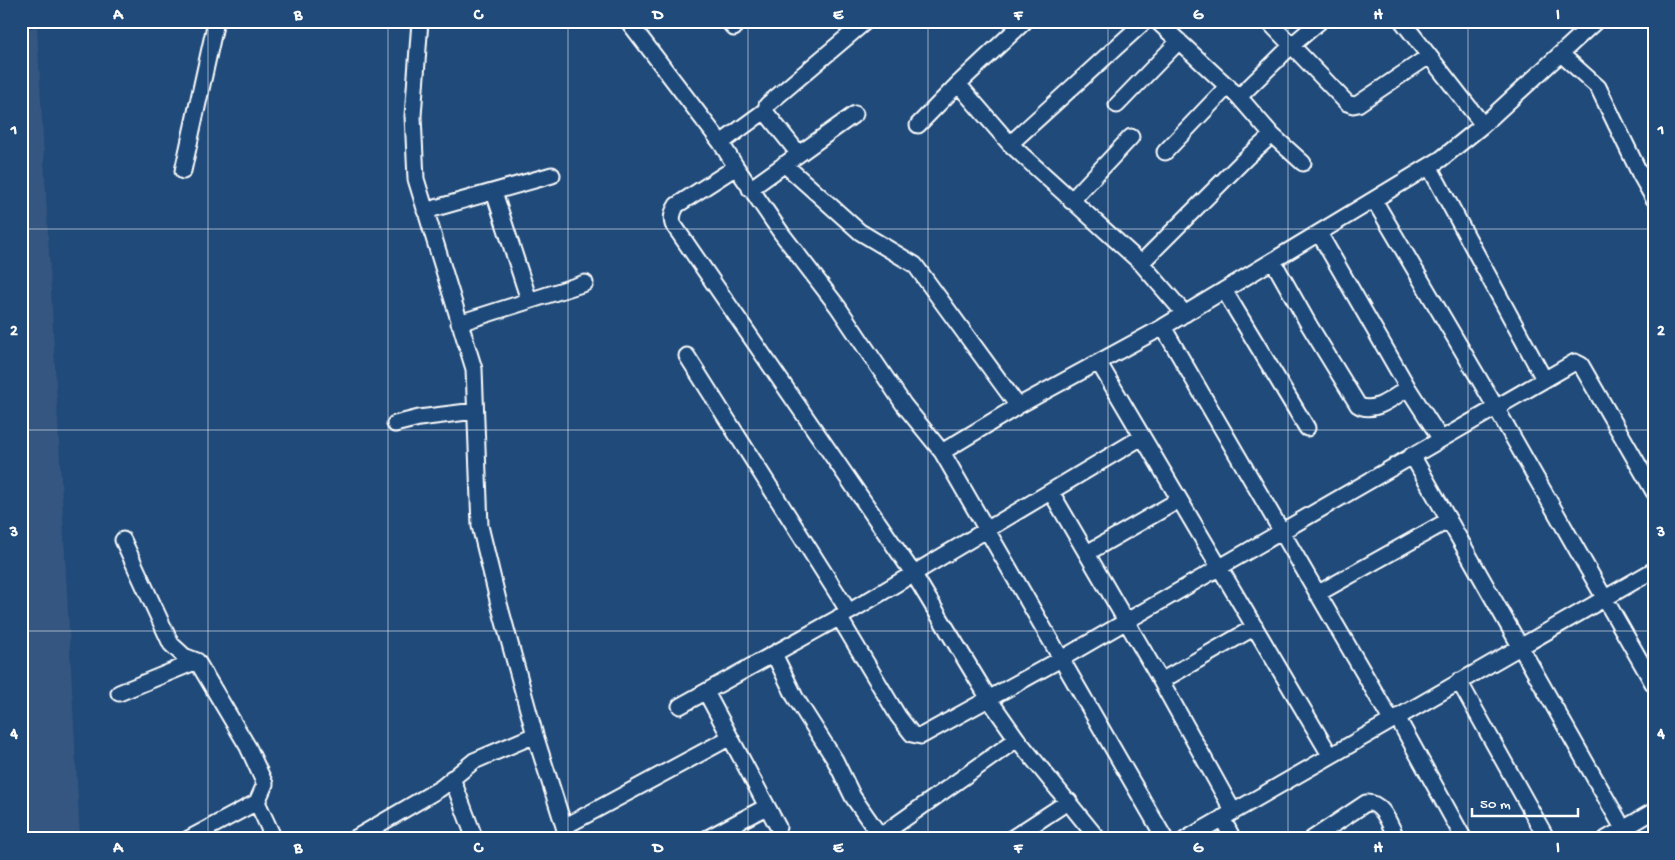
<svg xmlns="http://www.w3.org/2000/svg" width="1675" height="860" viewBox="0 0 1675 860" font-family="'Gochi Hand',sans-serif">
<rect width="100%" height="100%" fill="#1f4a7a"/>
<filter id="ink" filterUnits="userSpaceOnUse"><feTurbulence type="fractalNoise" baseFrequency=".02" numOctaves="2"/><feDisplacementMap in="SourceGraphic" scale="10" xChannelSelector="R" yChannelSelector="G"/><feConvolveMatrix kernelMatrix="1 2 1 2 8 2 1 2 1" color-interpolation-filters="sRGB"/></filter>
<g filter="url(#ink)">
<path fill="#365680" d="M37 26 80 839H21V32Z"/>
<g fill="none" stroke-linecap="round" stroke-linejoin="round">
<defs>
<path id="minor" d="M420 21 413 116 416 179 474 369 480 526 498 600 535 735 568 839
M628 21 721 143 736 167 782 234 838 307 904 405 942 452 1165 839
M728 21 734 28
M1157 21 1239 97 1272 135 1303 163
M1268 21 1347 103 1353 105 1358 104 1429 56
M1402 21 1483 125
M1561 54 1598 87 1640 174 1654 199
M958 84 1010 144 1141 263 1185 314
M1239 97 1291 46 1320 21
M1117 105 1179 41
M918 125 958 84 1025 21
M721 143 766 110
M1010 144 1145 21
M1165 152 1228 86
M799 154 767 114 766 110 767 105 866 21
M784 164 860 232 915 265 1018 406
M1429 166 1544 379
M736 167 677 205C673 211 671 217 673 224L913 573 989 699 1017 739 1098 839
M183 171 216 21
M750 189 855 114
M494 192 529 300
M1374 200 1495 406 1654 685
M1071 201 1131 137
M425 211 552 175
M1319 233 1408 388 1440 438
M1273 261 1309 325 1358 405C1374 415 1395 396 1408 388
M1141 263 1246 158 1272 135
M1224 290 1307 428
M459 323 585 283
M1163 327 1391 720
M687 356 849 612
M1099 363 1330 755
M395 424 419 418 475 411
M942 452 1018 406 1163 327 1441 159 1483 125 1596 21
M1412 455 1629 839
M1051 492 1161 681 1233 811
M123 540 171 644 184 656 197 661 248 747 265 784 257 802 274 839
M1087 553 1179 500
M1317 594 1449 520
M839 617 898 716 912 734 921 736 1061 659 1575 362 1581 365 1654 492
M774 654 795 697 835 760 853 797 880 836
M1161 681 1255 627
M1459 681 1547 839
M706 692 778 827
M119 693 197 661
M680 706 849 612 1142 437
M1397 717 1464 839
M452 778 475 839
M1222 818 1233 839
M564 827 729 738
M188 839 257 802
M354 839 441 788 474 761 535 735
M706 839 766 807
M876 839 1017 739
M1011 839 1069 801
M1186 839 1654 570
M1312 839 1366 803C1383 801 1390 826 1397 839
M1606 839 1654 811"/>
</defs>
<use href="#minor" stroke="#fff" stroke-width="19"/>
<use href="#minor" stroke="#1f4a7a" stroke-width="15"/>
</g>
</g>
<path fill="none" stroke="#fff" stroke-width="1" stroke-opacity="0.55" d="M208 21V839M388 21V839M568 21V839M748 21V839M928 21V839M1108 21V839M1288 21V839M1468 21V839M21 229H1654M21 430H1654M21 631H1654"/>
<rect width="1675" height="860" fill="none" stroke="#1f4a7a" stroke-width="55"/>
<path d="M1472 808v8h106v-8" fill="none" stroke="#ffffff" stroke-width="2.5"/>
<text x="1480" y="808" font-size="15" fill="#ffffff" stroke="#1f4a7a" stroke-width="4" paint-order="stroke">50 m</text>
<rect x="28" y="28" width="1620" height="804" fill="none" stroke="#fff" stroke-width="2"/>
<g font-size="16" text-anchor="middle" font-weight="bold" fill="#fff">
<text x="118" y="19">A</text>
<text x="298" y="19">B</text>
<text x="478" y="19">C</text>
<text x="658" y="19">D</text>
<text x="838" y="19">E</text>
<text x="1018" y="19">F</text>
<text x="1198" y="19">G</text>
<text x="1378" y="19">H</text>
<text x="1558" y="19">I</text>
<text x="14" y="134">1</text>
<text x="1661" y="134">1</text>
<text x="14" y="335">2</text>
<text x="1661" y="335">2</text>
<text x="14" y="536">3</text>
<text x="1661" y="536">3</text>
<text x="14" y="738">4</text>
<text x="1661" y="738">4</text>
<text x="118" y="852">A</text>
<text x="298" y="852">B</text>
<text x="478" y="852">C</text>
<text x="658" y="852">D</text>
<text x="838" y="852">E</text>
<text x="1018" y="852">F</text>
<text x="1198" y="852">G</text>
<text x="1378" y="852">H</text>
<text x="1558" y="852">I</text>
</g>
</svg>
